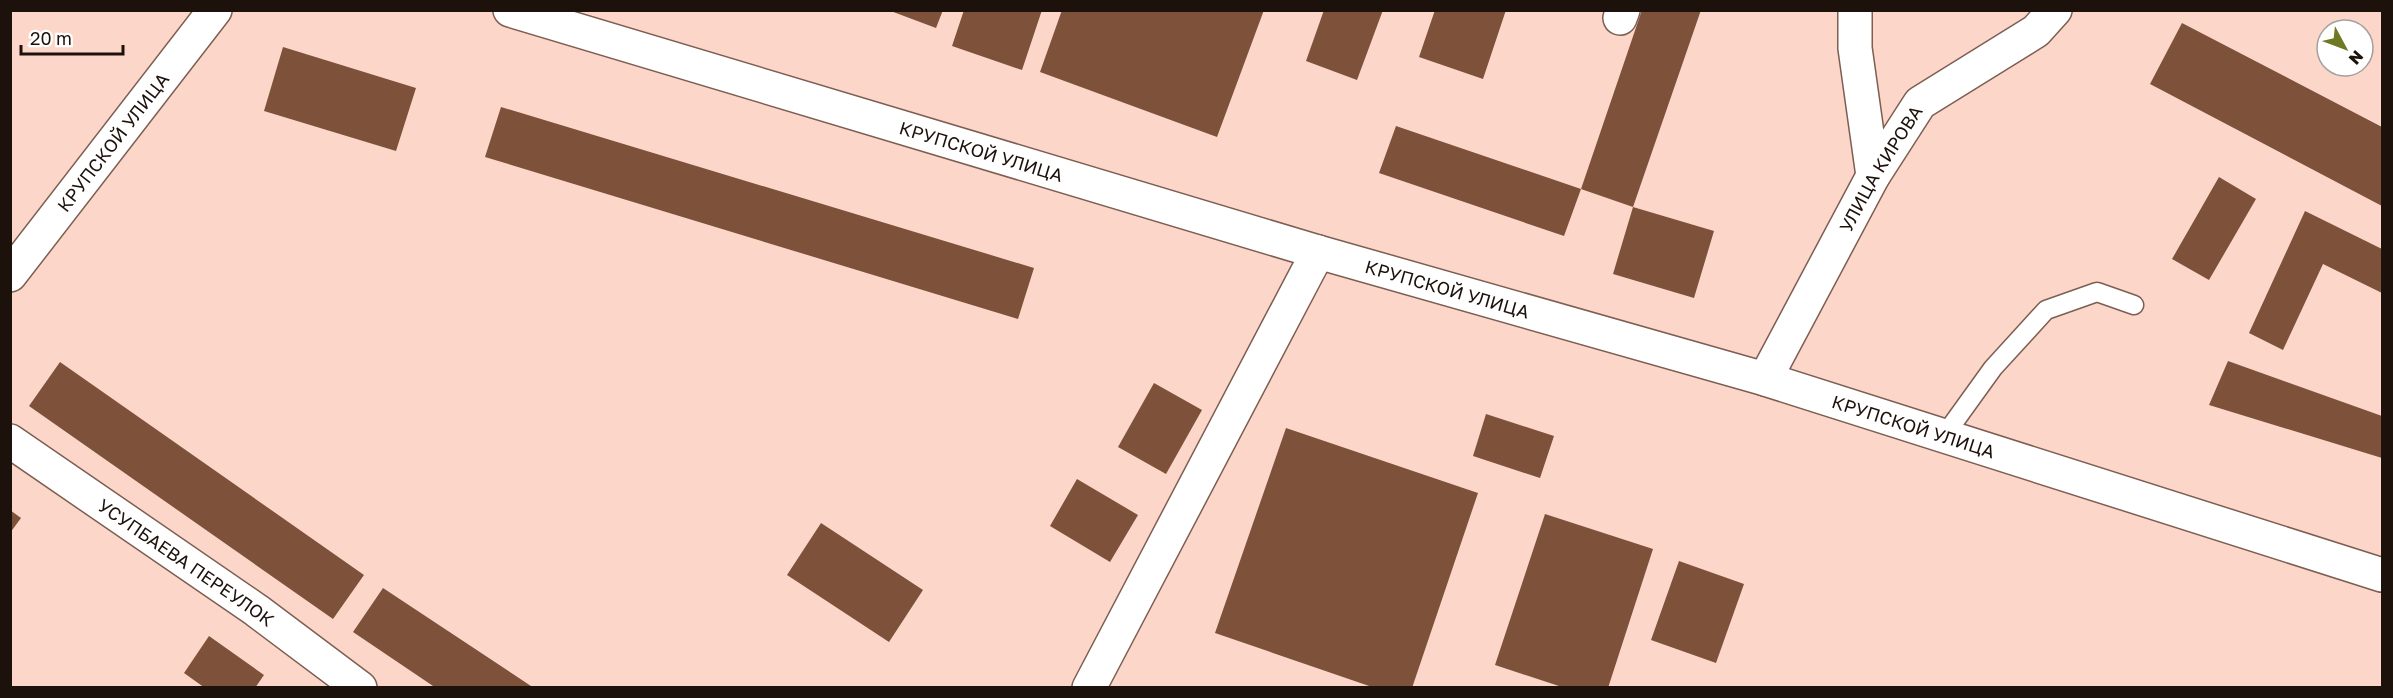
<svg xmlns="http://www.w3.org/2000/svg" width="2393" height="698" viewBox="0 0 2393 698" font-family="'Golos Text',sans-serif">
<rect width="100%" height="100%" fill="#fcd7c9"/>
<path fill="#7e513b" d="M888 10H943L936 28Z
M964 10H1042L1022 70 952 46Z
M1062 10H1264L1217 137 1040 72Z
M1324 10H1383L1357 80 1306 61Z
M1435 10H1506L1483 79 1419 57Z
M1642 10H1701L1633 207 1581 189Z
M2182 23 2382 127V206L2150 84Z
M283 47 416 88 396 151 264 111Z
M501 107 1034 268 1018 319 485 157Z
M1396 126 1581 189 1564 236 1379 173Z
M2219 177 2256 199 2209 280 2172 259Z
M1633 207 1714 231 1694 298 1613 274Z
M2305 211 2382 249V293L2323 264 2283 350 2249 333Z
M2228 361 2382 416V458L2209 405Z
M60 362 364 575 333 619 29 406Z
M1154 383 1202 410 1166 474 1118 447Z
M1486 414 1554 436 1540 478 1473 456Z
M1286 428 1478 493 1412 688H1375L1215 633Z
M1077 479 1138 515 1110 562 1050 526Z
M10 510 21 518 10 533Z
M1545 514 1653 549 1608 688H1565L1495 665Z
M821 523 923 590 889 642 787 575Z
M1679 561 1744 584 1716 663 1651 640Z
M383 588 534 688H436L353 632Z
M209 636 264 675 255 688H205L184 673Z"/>
<g fill="none" stroke-linecap="round" stroke-linejoin="round">
<defs>
<path id="lane" d="M1944 436 1993 368 2046 310 2097 292 2134 305"/>
<g id="street">
<path id="s1" d="M510 10 1318 252 1765 379 2382 575"/>
<path d="M1855 10V48L1873 176"/>
<path d="M1620 18 1623 10"/>
<path id="s2" d="M10 275 215 10"/>
<path id="s3" d="M1765 379 1873 176 1920 103 2036 31 2055 10"/>
<path id="s4" d="M10 441 256 610 360 688"/>
<path d="M1089 688 1318 252"/>
</g>
</defs>
<use href="#lane" stroke="#7d5e52" stroke-width="21"/>
<use href="#street" stroke="#7d5e52" stroke-width="36"/>
<use href="#lane" stroke="#fff" stroke-width="18"/>
<use href="#street" stroke="#fff" stroke-width="33"/>
</g>
<g text-anchor="middle" dominant-baseline="central" stroke-width="6" stroke-linejoin="round" paint-order="stroke">
<g font-size="18" fill="#1d110c" stroke="#fff">
<text stroke="none"><textPath href="#s2" startOffset="168">КРУПСКОЙ УЛИЦА</textPath></text>
<text stroke="none"><textPath href="#s1" startOffset="492">КРУПСКОЙ УЛИЦА</textPath></text>
<text stroke="none"><textPath href="#s3" startOffset="240">УЛИЦА КИРОВА</textPath></text>
<text stroke="none"><textPath href="#s1" startOffset="978">КРУПСКОЙ УЛИЦА</textPath></text>
<text stroke="none"><textPath href="#s1" startOffset="1464">КРУПСКОЙ УЛИЦА</textPath></text>
<text stroke="none"><textPath href="#s4" startOffset="214">УСУПБАЕВА ПЕРЕУЛОК</textPath></text>
</g>
</g>
<rect width="2393" height="698" fill="none" stroke="#1d110c" stroke-width="24"/>
<g transform="translate(2345 48) rotate(131)"><circle r="28" fill="#ffffff" stroke="#a5a09e" stroke-width="1.5"/>
<path d="M0-4.5L10 22L0 15L-10 22Z" fill="#6f7823"/>
<text y="-9" font-size="16" font-weight="bold" text-anchor="middle" fill="#1d110c">N</text>
</g>
<path d="M21 45v9h102v-9" fill="none" stroke="#1d110c" stroke-width="3"/>
<text x="30" y="45" font-size="18" fill="#1d110c" stroke="#ffffff" stroke-width="4.5" paint-order="stroke">20 m</text>
</svg>
